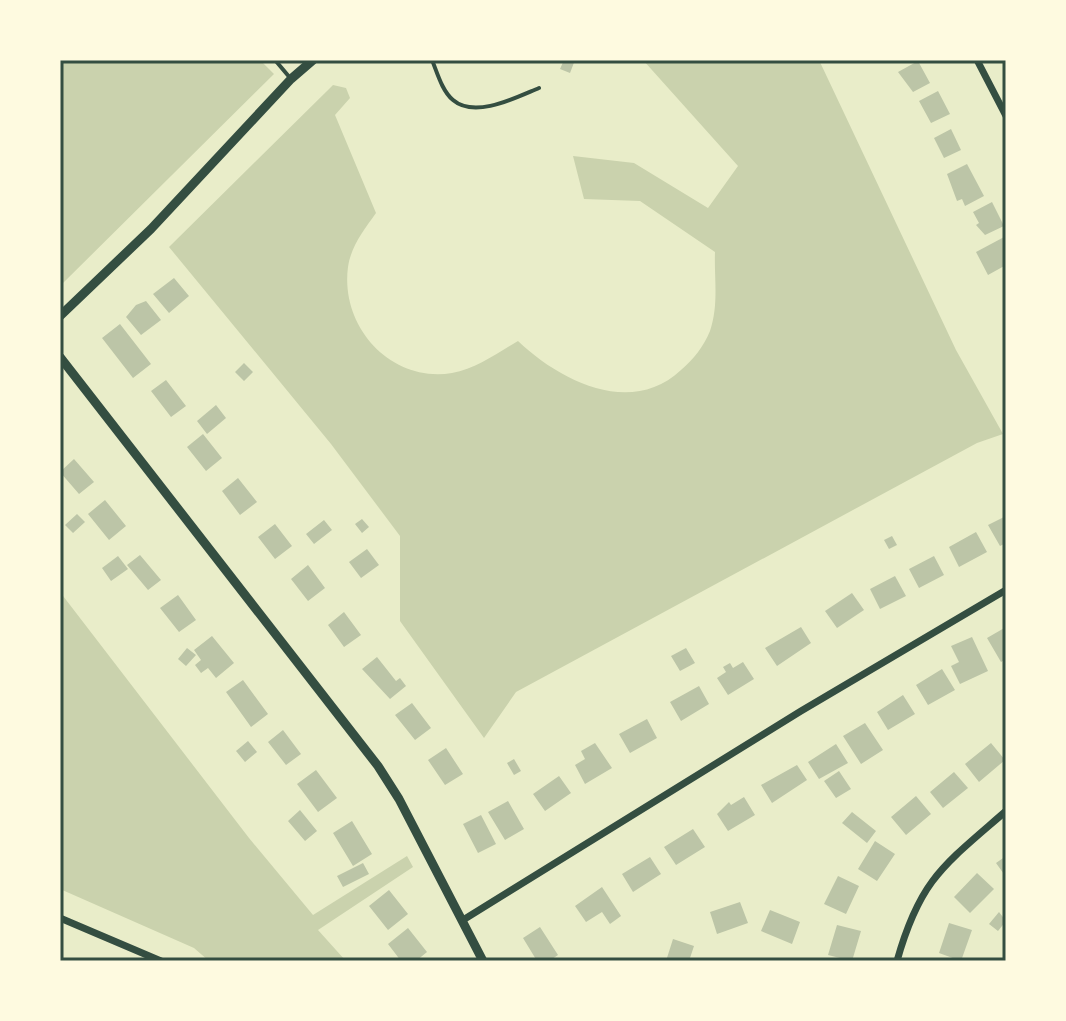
<svg xmlns="http://www.w3.org/2000/svg" width="1066" height="1021" viewBox="0 0 1066 1021" font-family="'IBM Plex Sans',sans-serif">
<rect width="100%" height="100%" fill="#e9edc9"/>
<path fill="#cad2ad" d="M60 60H260L274 74 60 286Z
M643 60H819L956 350 1003 434 977 443 516 692 484 738 400 621V536L331 444 169 247 327 91 333 85 346 88 350 98 335 115 376 213C364 230 351 246 348 267 340 327 391 383 452 373 476 369 497 353 518 341 560 381 631 417 681 370 693 360 704 346 710 331 719 304 714 279 715 252L640 201 584 199 573 156 634 163 708 208 738 166Z
M60 592 249 838 313 915 407 856 413 867 318 930 345 960 209 961 194 948 60 889Z"/>
<path fill="#bcc5a7" d="M564 60H575L570 73 560 69Z
M918 61 930 83 913 92 898 72Z
M938 91 950 114 931 123 919 101Z
M951 129 961 150 944 158 934 138Z
M967 164 984 196 965 206 962 199 957 201 947 174Z
M992 202 1004 226 985 235 976 225 979 223 973 212Z
M1006 236V265L988 275 976 252Z
M174 278 189 296 169 313 153 294Z
M146 301 161 320 141 335 126 317 136 305Z
M120 324 151 364 133 378 102 338Z
M244 363 253 372 244 381 235 372Z
M166 380 186 406 171 417 151 391Z
M216 405 226 418 207 434 197 421Z
M203 434 222 458 206 471 187 447Z
M74 459 94 482 79 494 60 472Z
M238 478 257 502 240 515 222 491Z
M105 500 126 526 109 540 88 514Z
M77 514 85 522 73 533 65 525Z
M1006 516V543L1000 546 988 525Z
M362 519 369 527 362 533 355 524Z
M324 520 332 530 314 544 306 534Z
M275 524 292 546 275 559 258 537Z
M976 532 987 552 959 567 949 547Z
M892 536 897 545 889 549 884 540Z
M367 549 379 565 361 578 349 562Z
M140 555 161 580 148 590 127 565Z
M118 556 128 569 111 581 102 568Z
M934 556 944 575 919 588 909 569Z
M308 565 325 588 308 601 291 579Z
M895 576 906 596 880 609 870 589Z
M852 593 864 610 837 628 825 611Z
M178 595 196 620 179 632 160 608Z
M344 612 361 635 344 647 328 625Z
M801 627 811 643 777 666 765 648Z
M1006 627V659L1001 662 987 638Z
M212 636 234 663 216 678 208 668 201 673 195 665 201 660 194 650Z
M972 637 988 671 960 684 951 666 959 662 951 646Z
M187 648 196 655 186 666 178 659Z
M686 648 695 663 680 671 671 656Z
M377 657 396 681 400 678 406 686 390 699 362 669Z
M743 662 754 679 728 695 717 678 726 672 723 667 730 663 733 668Z
M942 669 955 690 928 705 916 685Z
M243 680 268 714 251 727 226 692Z
M699 686 709 704 681 721 670 702Z
M903 695 915 714 888 730 877 712Z
M412 703 431 728 415 740 395 715Z
M647 719 657 738 630 753 619 734Z
M865 723 883 750 861 764 843 736Z
M283 730 301 754 286 765 268 742Z
M248 741 257 752 245 762 236 751Z
M595 743 612 768 585 784 575 765 585 759 581 751Z
M991 743 1005 760 979 782 965 764Z
M836 744 848 763 819 779 808 762Z
M446 748 463 774 445 785 428 760Z
M514 759 521 771 514 775 507 763Z
M797 765 807 780 772 803 761 785Z
M316 770 337 798 318 812 297 784Z
M839 771 851 789 836 798 824 781Z
M954 772 968 788 943 808 930 792Z
M559 776 571 793 545 811 533 794Z
M916 796 931 814 906 835 891 817Z
M744 797 755 815 728 831 717 814 729 802 731 805Z
M508 801 524 829 505 840 488 812Z
M300 810 317 831 305 841 288 821Z
M852 812 876 831 867 843 842 823Z
M481 815 496 844 478 853 463 824Z
M352 821 372 854 353 866 333 833Z
M693 829 705 847 676 865 664 847Z
M875 841 895 854 877 881 858 869Z
M1006 856V877L996 863Z
M650 857 661 874 633 892 622 874Z
M363 863 369 874 343 887 337 876Z
M977 873 994 889 970 913 954 897Z
M838 876 859 886 846 914 824 904Z
M602 887 621 916 610 924 602 912 586 922 575 906Z
M389 890 408 914 388 930 369 906Z
M740 902 748 923 717 934 710 912Z
M770 910 800 922 792 944 761 931Z
M999 912 1006 921 998 931 989 924Z
M949 923 972 930 961 961 939 953Z
M837 925 861 931 852 961 828 955Z
M540 927 558 955 549 961H537L523 938Z
M408 928 427 952 416 961H401L388 944Z
M673 939 694 946 689 961H666Z"/>
<g fill="none" stroke-linecap="round" stroke-linejoin="round">
<path stroke="#344e41" stroke-width="4" d="M275 60 291 79
M432 60C437 72 442 91 453 100 475 119 517 97 539 88"/>
<path stroke="#344e41" stroke-width="7" d="M977 60 1006 116
M60 918 161 961
M463 920 801 711 1006 590
M897 961C920 879 944 865 1006 811"/>
<path stroke="#344e41" stroke-width="9" d="M60 316 151 229 291 79 313 60
M60 357 378 766 399 799 483 961"/>
</g>
<rect width="1066" height="1021" fill="none" stroke="#fefae0" stroke-width="124"/>
<rect x="62" y="62" width="942" height="897" fill="none" stroke="#344e41" stroke-width="3"/>
</svg>
